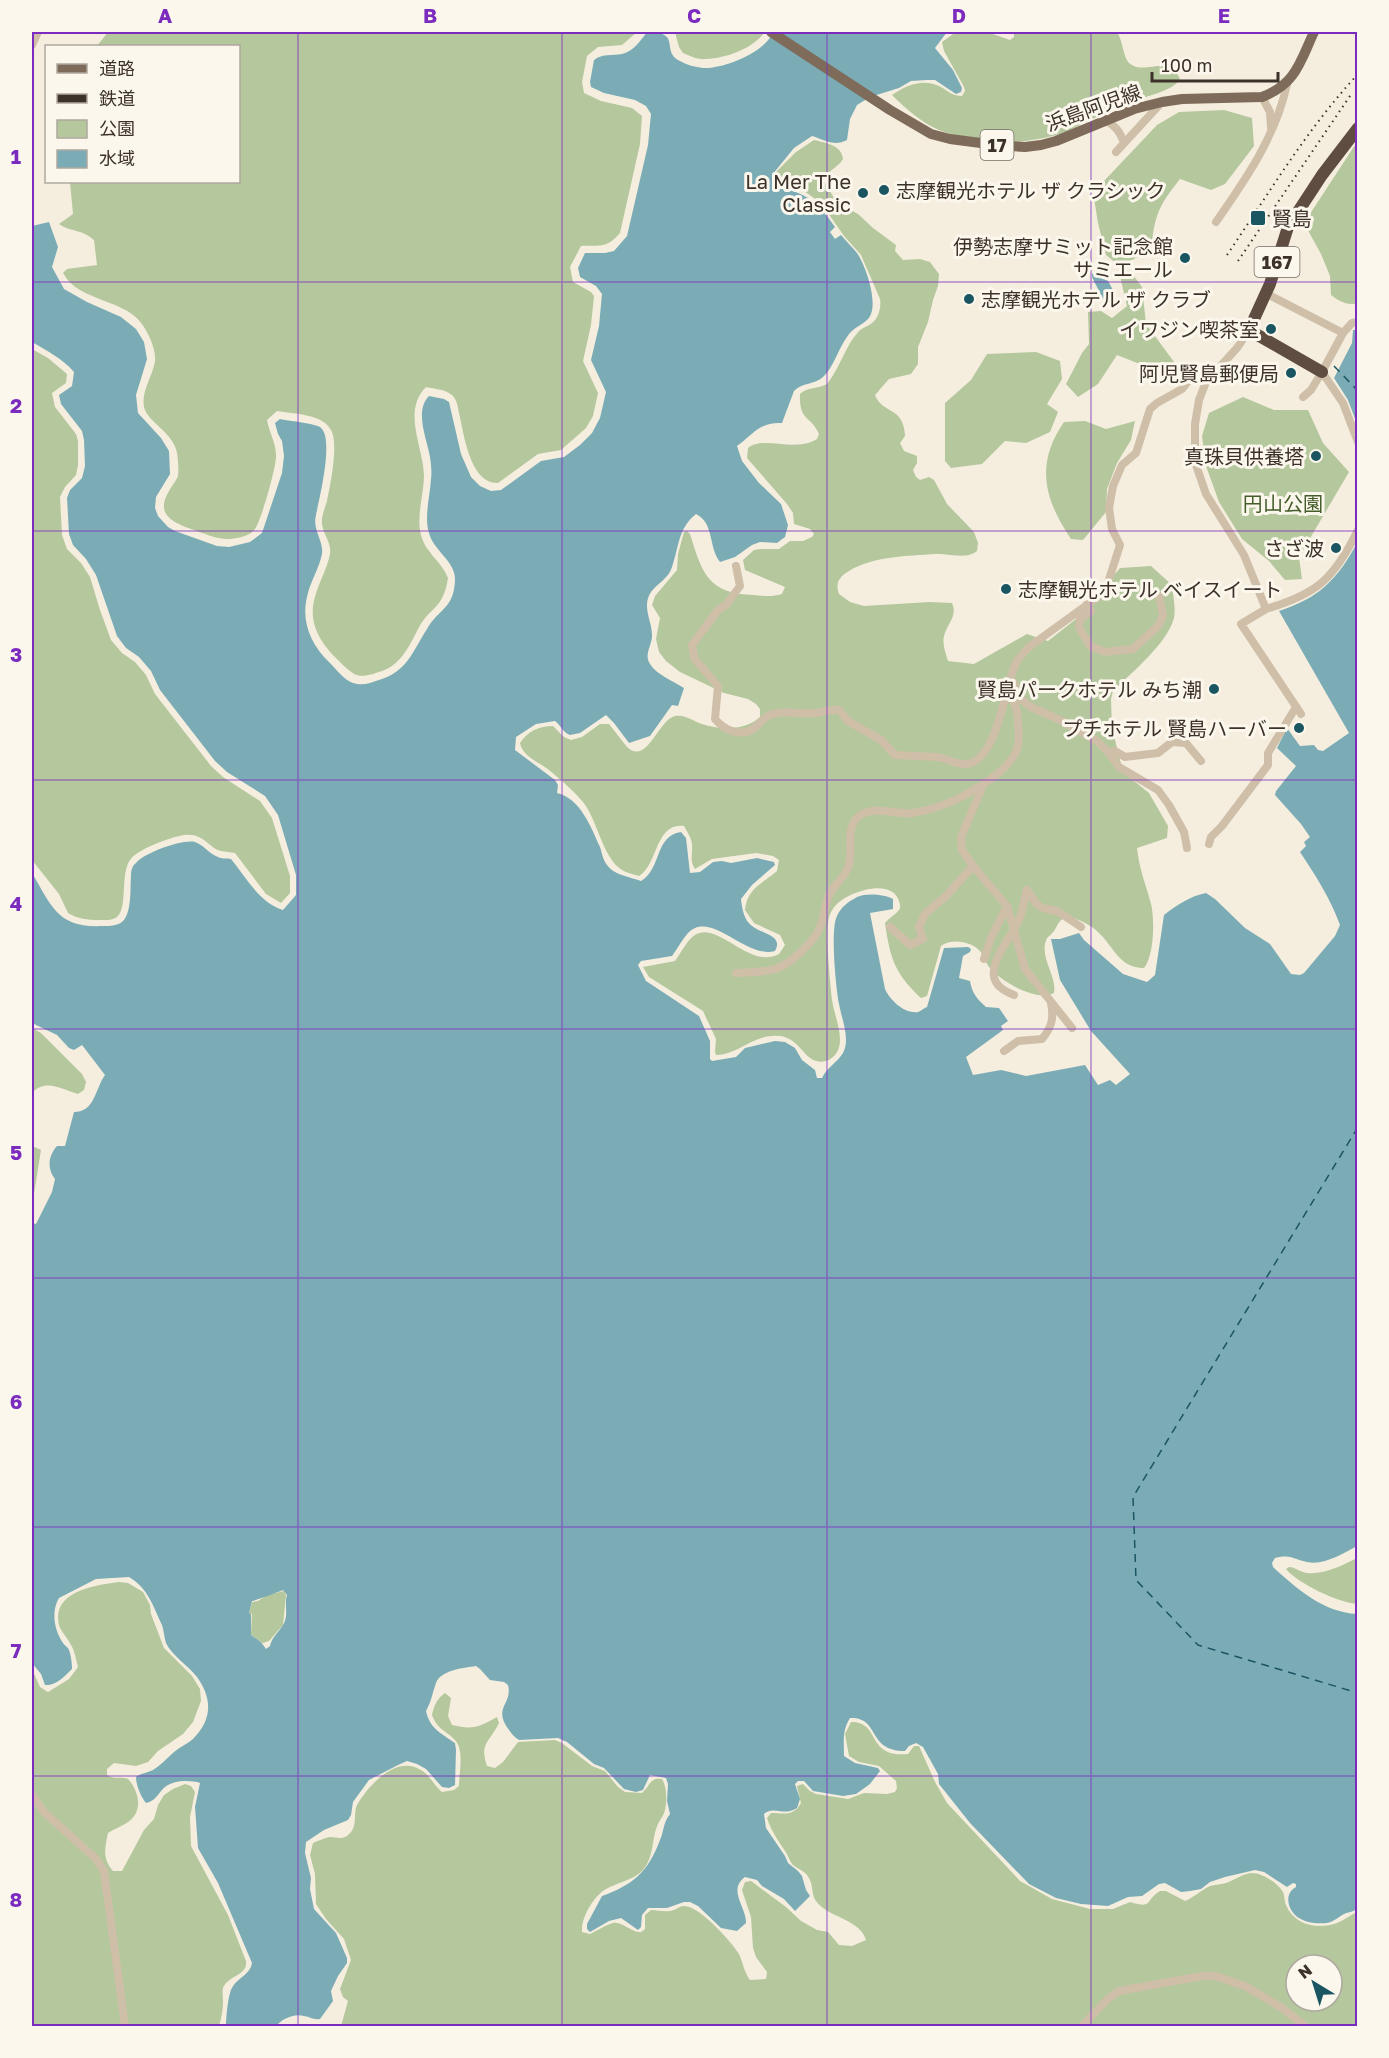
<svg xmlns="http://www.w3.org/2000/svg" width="1389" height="2058" viewBox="0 0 1389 2058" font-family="'Golos Text','Noto Sans JP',sans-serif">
<rect width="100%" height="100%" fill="#f5eedf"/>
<path fill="#b4c79d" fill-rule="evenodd" d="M108 32H637L622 45 598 47 587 56 582 82 584 93 601 101 632 108 642 116 640 144 620 233C606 249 600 245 581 246L570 267 573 282 591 292 594 296 591 325 583 361 598 393 593 416 586 428 561 450 538 454 498 483C470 484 464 434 459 413 458 408 457 400 453 396 446 389 435 389 426 387 402 411 423 446 424 475 424 494 416 516 421 535 425 552 442 562 448 578 443 611 429 606 417 631 409 647 400 665 382 671 359 679 356 678 339 661 321 644 307 623 315 597 319 582 327 569 330 554 332 543 323 534 322 524 321 517 325 508 327 501 330 486 339 444 331 430 323 414 294 414 277 411L267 420C269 432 276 443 276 455 277 465 261 521 255 529 250 536 239 538 230 539 218 540 203 533 191 529 172 522 155 514 169 491 171 487 176 481 178 476 179 470 178 455 176 449 171 433 150 422 145 410 139 394 153 376 155 361 156 350 150 337 144 327 127 298 79 303 63 273L67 269 97 265 94 240C80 228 72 233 59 224L73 214 70 182H238V46H97Z
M675 32H765C752 49 727 58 706 59 698 60 690 56 683 53L679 47Z
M956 32H987L1010 40 1014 37V32H1117C1123 41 1123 57 1129 63 1146 77 1168 52 1180 79 1173 92 1141 97 1127 103 1106 111 1086 123 1065 132 1027 146 977 145 939 130 922 123 905 108 892 95 907 85 923 78 941 87 949 92 953 96 962 96L965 91 964 87 944 51 942 42Z
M1224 110 1252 118 1254 146 1225 184 1211 190 1180 179C1158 207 1155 214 1151 250L1130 261 1117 264 1106 255 1098 223 1094 198 1104 181 1157 125 1179 112Z
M814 140C826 143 842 145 843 159 837 169 829 168 824 181L837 203 858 214 873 228 896 245 895 251 903 260 920 259 930 262 939 274 938 286 933 300 928 322 918 347V364L911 374 889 379 875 395C882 414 904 406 905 436L900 443 904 451 917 456V463L913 470 916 477 920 480 929 477 934 480 947 504 974 532 978 543 977 551C966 560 949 553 936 554 907 556 874 556 849 571 839 577 835 583 839 594L850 602 864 606 930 602 952 603C958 616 947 624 944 636 942 643 946 654 948 661L974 664 1027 634 1048 641 1081 615 1120 568 1151 566 1172 585C1173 595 1176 609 1174 618 1167 644 1132 672 1113 691L1111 699 1112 728 1123 772 1149 793 1168 826 1167 838 1137 848C1139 868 1146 885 1151 904 1155 919 1154 956 1144 968 1119 968 1114 947 1099 933 1092 925 1079 920 1069 916 1059 919 1059 923 1054 931 1052 934 1049 936 1047 938 1038 956 1057 975 1054 993 1037 1002 1004 983 992 970 986 965 984 956 980 951 971 941 951 938 941 946L927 996 921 998C894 973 890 957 885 923 889 918 895 915 899 910 901 907 900 905 899 901 891 877 848 892 836 905 833 908 830 913 829 917 825 933 830 982 832 1000 834 1013 840 1027 840 1040 840 1050 835 1058 826 1061 802 1067 803 1033 772 1036 752 1037 736 1055 716 1055L715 1052 716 1039 703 1011 649 977 643 967 675 961C681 953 687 940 695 935 718 920 749 970 779 954L785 945 780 935 754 923 745 910C747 888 762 884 777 871L779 860 773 856 756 853 712 859 695 869C689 860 693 854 692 845 692 838 687 832 684 826 655 822 658 865 639 876 633 874 627 873 622 870 602 857 598 821 583 802 574 791 561 780 549 770 540 763 522 756 520 743 528 731 539 726 553 726L564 737 571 740 582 737 600 724H609L627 747C647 766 658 720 675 716 685 714 693 721 702 724 720 730 745 731 760 717V709L756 704 748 699 724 693 680 672 666 661 659 652 656 639 660 618 652 605 655 596 677 570 678 554 684 532 687 531 690 534C702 573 708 594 754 595 763 596 773 597 782 594L785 587 745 570 743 560 754 550 761 549H779L790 541H803L812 537 814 534 810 529 794 524 793 513 787 504 747 458 748 448C763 435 795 453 817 439L819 434C811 415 799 422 800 394 807 387 818 389 827 384 840 368 845 346 859 331 865 326 873 325 877 317 880 311 881 305 880 299L861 255 844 236 821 203 804 191 782 187 774 181V174L796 152Z
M1357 142 1358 303C1347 306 1339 301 1331 295L1330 276 1321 254 1304 223Z
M1130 271 1142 287 1146 324 1177 366 1170 376 1117 355 1098 384 1078 397 1066 384 1082 353 1089 344 1088 312 1101 311 1112 318 1127 306 1119 272Z
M32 349 48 358 67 374 66 383 52 393 55 407 76 434 78 441V465L76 475 65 487 60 497 62 535 67 549 81 563 90 577 100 610 111 640 122 653 135 662 146 675 155 694 211 766 223 777 260 801 272 818 290 876V893L281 903 266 894 235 853C230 852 225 852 221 851 208 848 205 833 184 835 171 837 137 849 130 860 120 874 128 908 117 917 112 921 104 920 99 920 87 920 78 919 68 913L59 894 32 860Z
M1036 352 1060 361 1062 379 1047 404 1058 412 1050 432 1026 443 1005 441 982 464 951 468 945 461V403L971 380 987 354Z
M1243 397 1274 410H1308L1323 443 1349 472 1299 557 1302 579 1285 580 1269 561 1242 539 1219 502 1206 466 1202 436 1209 413Z
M1085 421 1106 429 1135 421 1131 440 1117 463 1107 489 1106 512 1083 540 1071 539C1044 499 1035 464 1064 422Z
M32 1028 41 1033 82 1074 86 1082 84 1090 78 1094C62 1089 45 1078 32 1093Z
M32 1146 41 1150 32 1206Z
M1357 1558V1604C1339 1603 1297 1583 1286 1569L1289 1567C1295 1567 1300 1572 1307 1573 1324 1575 1343 1565 1357 1558Z
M119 1582 128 1583 143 1592 150 1605 151 1614 164 1648 192 1676 200 1689 201 1701 193 1722 183 1734 158 1751 148 1762 136 1766 114 1763 107 1769V1775C114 1780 121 1776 128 1779 140 1792 144 1814 125 1824 120 1827 114 1829 108 1833 105 1847 102 1859 113 1871H122L144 1830 154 1819 158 1805 164 1795 173 1789 185 1784 191 1786 195 1792 190 1817 191 1846 228 1915 246 1961C248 1976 228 1975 223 1988 222 1992 223 1998 223 2002 223 2011 221 2019 219 2026H32V1669L40 1687 48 1692 69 1679 78 1667C76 1660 75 1651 71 1645 68 1638 61 1632 59 1625 51 1591 96 1585 119 1582Z
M284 1591 286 1595 283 1625 269 1641 263 1643 251 1635 252 1614 249 1613 252 1602 258 1601 267 1595Z
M445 1693 451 1698 448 1716 452 1725C473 1730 479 1727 497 1717L499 1723C490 1742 479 1743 487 1766L495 1768 503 1762 518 1742 555 1740 562 1743 592 1766 605 1771 618 1787 625 1792 642 1793C650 1786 650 1777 662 1779 667 1787 667 1801 665 1810 664 1815 661 1818 659 1822 651 1837 655 1856 643 1870 632 1881 618 1882 606 1889 594 1896 581 1917 582 1932L590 1934C597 1931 605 1925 613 1923 623 1921 631 1933 641 1932L645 1929V1915L651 1910C657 1910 664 1912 670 1911 674 1911 678 1907 683 1906 698 1904 732 1942 739 1954 743 1963 744 1972 750 1980L766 1979 767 1972 756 1957 753 1948 751 1917 742 1890 745 1882 751 1881 786 1907 801 1921 817 1930 828 1932 839 1945 852 1946 866 1940C861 1923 840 1919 826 1910 806 1897 817 1888 807 1875 803 1870 796 1868 792 1864 789 1860 788 1855 785 1851 778 1840 771 1831 767 1818L771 1813C784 1813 793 1817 801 1803L797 1786 803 1784 810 1791 816 1794 848 1799 864 1793 887 1794 895 1792 897 1788 896 1781 879 1766 859 1762 849 1756 845 1734 851 1722C882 1722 865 1758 908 1754L914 1746H919L935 1782 947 1803 1020 1881 1052 1899 1090 1909H1113L1130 1902C1154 1909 1144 1901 1160 1891H1166L1185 1901C1193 1898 1200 1891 1208 1887 1214 1884 1221 1885 1226 1883 1235 1880 1242 1874 1252 1873 1262 1873 1278 1883 1283 1892 1285 1896 1284 1901 1286 1905 1294 1925 1318 1930 1337 1923 1344 1920 1351 1915 1357 1912V2026H341L348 2001 343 1997 340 1989 351 1960 344 1939 326 1919 316 1904 315 1874 310 1855 313 1843C318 1841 324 1838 330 1837 336 1837 343 1840 348 1835 358 1828 353 1814 357 1805 368 1786 395 1756 419 1769 430 1774 433 1785 442 1792L454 1790 459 1786C459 1772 465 1749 454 1739 444 1729 438 1730 432 1715 434 1705 437 1699 445 1693ZM1296 1965H1332V2001H1296Z"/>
<path fill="#7bacb6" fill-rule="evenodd" d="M647 32C683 32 660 51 680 61 687 65 695 67 703 68 723 69 766 52 773 32H947L935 48 953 70 962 88 961 92 956 94 935 80H927L911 81 899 88 870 97 857 105 850 119 847 140C834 147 825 140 812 136L794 148 772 175V181L775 187C806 192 818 202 835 227L830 232 835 239 841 235C846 241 852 247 857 253 866 266 880 306 868 319 861 326 852 328 847 337 838 349 834 367 823 377 815 385 802 382 794 391L782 423C759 422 754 434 737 446L742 461 759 483 781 504 788 525 785 537 777 543 760 542 752 545 735 557 720 562C708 547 715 524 696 514 678 528 679 547 672 567 669 578 658 583 651 592 641 607 653 622 652 637 651 647 644 655 650 664 657 675 673 681 684 688L678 706 672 705 650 736 629 743 614 723 606 715 580 733 570 735C562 732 561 725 555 721L536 724 516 737 515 750 555 780 558 785 557 793C580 798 591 827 600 847 602 853 603 860 607 865 614 875 630 877 641 881 662 869 654 836 681 832L686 838 690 873 700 872 713 862 722 861 731 863 757 858 774 862 775 865 752 885 741 899C742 909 744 920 752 926 762 934 784 935 775 951 745 959 711 909 688 933 682 940 677 949 672 956L641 961 638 965 646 981 699 1016 710 1041V1059L712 1061 736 1057 745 1048 775 1041 785 1042 795 1048 802 1060 815 1070 817 1078H822C830 1062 846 1060 846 1040 846 1028 841 1015 839 1004 836 988 830 929 837 916 841 907 848 902 857 897 866 893 884 894 893 899V909L870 913 885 989C890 1000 904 1014 918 1012 921 1011 924 1008 927 1007L944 948 968 947 971 949 970 952 963 956 959 978 970 981C972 993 977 999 986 1007L999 1008 1008 1021 1001 1026 1003 1030 966 1057 973 1075 1001 1070 1026 1076 1085 1065 1098 1085 1110 1080 1116 1085 1130 1074 1091 1031 1060 980 1051 939H1060L1079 933 1084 940 1123 974 1147 982 1155 975 1164 915C1177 905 1190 896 1206 893L1215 899 1245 928 1270 944 1291 974 1300 975 1304 973 1335 936 1340 925C1330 898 1316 876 1300 852L1306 846 1304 842 1310 837 1301 824 1275 795 1276 791 1296 766 1277 748 1287 728 1300 746 1314 745 1318 750 1323 751 1349 733 1279 611C1319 598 1337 580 1357 543V1546C1344 1553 1323 1566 1307 1562 1292 1559 1292 1554 1275 1558L1272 1563 1273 1567C1297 1589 1323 1612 1357 1614V1909C1353 1912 1349 1912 1344 1914 1338 1917 1335 1921 1327 1923 1318 1924 1307 1923 1299 1918 1288 1911 1283 1894 1296 1887V1884L1293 1883 1287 1887 1264 1872 1255 1870 1225 1877 1210 1882 1201 1889 1190 1891 1181 1892 1165 1883 1159 1884 1142 1896 1128 1897 1108 1906 1081 1904 1056 1898 1029 1884 970 1823 939 1784 938 1774 923 1747 916 1743 909 1746 905 1751C866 1751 881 1717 850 1718 842 1731 844 1741 844 1756L855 1763 878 1768 880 1771 870 1784 856 1794 843 1796 813 1791 804 1781H798L795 1784 800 1799 797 1808C783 1817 774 1805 764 1814L766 1828 785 1856 788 1863 798 1871 802 1876 806 1890 810 1896 795 1911 784 1899 762 1886 757 1880 745 1877C727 1890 747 1908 746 1923L737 1931 721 1928 698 1906 690 1902H684L667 1908H648L642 1915 641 1927 638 1930 621 1918 609 1921 590 1932 587 1929V1924L602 1896C633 1885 648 1872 660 1840 664 1831 663 1823 670 1814L667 1801 668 1784 666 1778 650 1775 643 1790 636 1792 624 1789 604 1768 594 1764 567 1742 558 1738 519 1740C514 1737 512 1734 509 1730 492 1707 513 1705 508 1685L504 1682 490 1680 480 1669 476 1666C463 1668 441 1670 436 1683 432 1694 432 1700 426 1711 430 1729 441 1733 455 1743L456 1750 455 1785 449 1788 442 1787 426 1769 417 1764 407 1761 398 1765 369 1780 353 1802 351 1815 348 1820 324 1830 306 1842 305 1853 311 1878 310 1889 314 1909 336 1933 347 1958V1963L338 1976 331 1991 333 2001 320 2019C313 2020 311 2017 304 2016 294 2013 282 2019 276 2026H226C226 2019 228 1994 232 1988 237 1978 250 1975 252 1963L218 1883 198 1848 195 1807 200 1783C190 1780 174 1780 165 1787 158 1793 156 1801 146 1803 141 1797 136 1785 136 1777 141 1773 147 1773 153 1770 161 1765 167 1758 174 1752 180 1747 187 1744 193 1739 213 1719 212 1698 197 1677 188 1665 172 1656 166 1643 164 1637 164 1631 162 1625 153 1606 148 1588 129 1577L96 1579 59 1598C51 1611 54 1630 63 1643 65 1646 68 1647 69 1650 71 1655 72 1664 72 1669 65 1676 56 1686 45 1685L41 1674 32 1663V1223L36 1224 52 1192 55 1179C47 1169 48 1156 57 1146H65L74 1112C95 1112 95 1089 105 1075L82 1045 74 1050 69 1048 57 1035 32 1023V873C52 907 58 928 102 926 110 926 119 926 124 920 132 909 130 888 131 875 131 871 132 866 136 863 144 853 182 839 195 842 204 845 209 854 218 857 221 859 227 858 231 859 246 877 259 903 283 910L296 895V875L278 815 265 796 227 772 215 761 160 690 151 671 139 657 126 648 117 636 96 575 86 559 73 545 69 534 67 498 70 490 82 478 85 466 84 440 82 431 61 404 59 395 72 386 74 372C62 358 47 351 32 342V226L49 222 58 247 52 267 64 289 87 302 121 317 136 329 144 342 147 359 136 395 138 413 161 438 169 451 170 474 156 497 155 508 158 516 168 527 175 531 217 546 229 547 250 542 262 533 282 473 284 456 282 441 278 434 275 423 280 419C289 421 312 423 320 427 335 437 319 499 316 515 312 530 324 541 322 554 319 569 310 582 307 597 301 622 311 645 329 662 336 669 344 680 353 683 363 686 370 683 379 680 408 671 412 652 427 629 439 608 454 609 455 580 456 562 433 550 429 533 424 517 430 496 431 479 432 472 431 464 430 457 427 439 414 411 429 396L444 399 449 402 461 454 471 477 480 486 491 491 501 490 541 461 564 457 580 445 592 433 600 418 606 392 591 360 599 326 602 294 596 286 580 277 578 268 585 253H605L614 251 627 236 648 145 651 114 646 106 635 100 604 93 591 87 590 82 594 60C603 53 612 56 622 54 633 52 641 40 647 32ZM283 1590 287 1595C284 1604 289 1616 283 1625 278 1633 272 1637 270 1646L266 1649 261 1642 251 1635V1614L249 1613 252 1601C254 1601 279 1592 283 1590Z
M1100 271 1104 273 1115 294 1106 300 1103 299 1092 277V274Z
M1353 330H1358L1357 424 1348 400 1334 378 1352 343Z"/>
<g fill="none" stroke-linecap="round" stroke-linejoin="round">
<path stroke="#1a5562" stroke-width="1.5" stroke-dasharray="8 6" stroke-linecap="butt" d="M1334 366 1358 391
M1358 1127 1133 1497 1136 1580 1198 1645 1358 1693"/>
<path stroke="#cfbfa9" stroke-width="8" d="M32 45 38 32
M1262 97 1270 112 1271 128
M1106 121C1116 126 1120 132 1124 143
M1116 152 1162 102
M1216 222C1246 179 1276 136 1287 84
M1267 294 1343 333 1322 372 1343 403 1358 442
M1249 330 1237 348 1206 382 1199 400 1195 424V446L1196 465 1206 494 1244 555 1266 609C1317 594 1334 579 1358 530
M1343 333 1352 323 1358 322
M1303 397 1311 390 1322 372
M736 566 740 586 726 605 718 610 692 645 694 658 718 686 715 719C724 730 740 737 753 729 759 725 762 719 768 716 782 709 800 715 816 713 824 712 831 709 839 710L848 721 881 740 895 755C909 756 923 756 937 757 946 758 955 764 964 764 997 765 1005 687 1015 665 1018 658 1023 653 1029 647L1105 592 1120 545 1112 529 1109 508 1113 486 1122 465 1136 453 1150 409 1157 403 1182 389 1192 376
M1086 605 1091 611 1080 619 1079 627 1090 646 1105 652 1133 649 1159 625 1163 615 1159 595
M1266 609 1241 624 1301 714
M1011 678 1022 700 1031 707 1060 720 1097 741 1109 753 1119 767 1158 790 1169 805 1184 832 1187 848
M1109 753 1115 751 1125 757 1158 753 1172 742 1186 743 1201 761
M984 783 961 837 962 850 973 866 1007 906 1025 969 1072 1028
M1209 844 1211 837 1222 826 1268 765V753L1296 707
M890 927 910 945 923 939 919 927 925 914 947 895 973 866
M984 959 991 938 1007 906
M736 973C768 971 778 974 802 951 810 943 817 936 821 925 824 915 825 905 829 895 834 884 846 877 849 865 853 851 846 833 855 820 869 803 894 815 912 813 919 812 927 810 934 808 958 801 1005 776 1016 752 1019 745 1019 733 1018 725 1018 712 1016 703 1007 692
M1014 995C1009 993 1002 990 998 985 983 968 1011 938 1018 922 1023 912 1024 900 1027 890L1036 903 1042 908 1057 911 1081 927
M1004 1051 1018 1041 1042 1039C1052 1027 1054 1018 1051 1003
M32 1795 44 1812 96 1859 104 1871 125 2026
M1082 2026 1108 1999 1119 1991 1202 1976H1216L1247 1987 1282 2008 1305 2026"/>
<path stroke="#7f6b59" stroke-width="10" d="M771 32 890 110 931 134 950 139 996 145 1025 147 1041 145 1056 141 1134 109 1162 102 1182 99 1262 97C1296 84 1300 62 1314 32"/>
<path stroke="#5e4d40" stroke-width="12" d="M1322 372 1249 330 1270 284 1288 227 1322 175 1358 128"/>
<path stroke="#3c322a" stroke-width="2" stroke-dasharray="1.5 4.5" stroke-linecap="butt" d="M1227 255C1269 193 1307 129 1358 74
M1238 261 1352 93"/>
</g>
<path fill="none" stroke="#7b2cbf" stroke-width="1.5" stroke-opacity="0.55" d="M298 32V2026M562 32V2026M827 32V2026M1091 32V2026M32 282H1358M32 531H1358M32 780H1358M32 1029H1358M32 1278H1358M32 1527H1358M32 1776H1358"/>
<g fill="#1a5562" stroke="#fcf7ed" stroke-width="2">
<circle cx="884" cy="190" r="6"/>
<circle cx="863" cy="193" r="6"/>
<rect x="1250" y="210" width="16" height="16" rx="3"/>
<circle cx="1185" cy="258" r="6"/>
<circle cx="969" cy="299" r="6"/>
<circle cx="1271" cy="329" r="6"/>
<circle cx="1291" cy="373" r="6"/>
<circle cx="1316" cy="456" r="6"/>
<circle cx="1336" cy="548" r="6"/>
<circle cx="1006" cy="589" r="6"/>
<circle cx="1214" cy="689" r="6"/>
<circle cx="1299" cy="728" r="6"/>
</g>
<g text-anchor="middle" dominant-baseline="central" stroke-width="6" stroke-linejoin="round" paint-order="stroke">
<g fill="#fcf7ed" stroke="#766d64" stroke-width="1.5">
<rect x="980.5" y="130" width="33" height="30" rx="4.5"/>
<rect x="1254.5" y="247" width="45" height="30" rx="4.5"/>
</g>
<g font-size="18" font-weight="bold" fill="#3c322a">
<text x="997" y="145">17</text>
<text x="1277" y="262">167</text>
</g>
<g font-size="20" fill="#3c322a" stroke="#fcf7ed">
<text transform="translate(1093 107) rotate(-20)">浜島阿児線</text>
</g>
<g font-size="20" fill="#3c322a" stroke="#fcf7ed" text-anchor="end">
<text x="851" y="181">La Mer The<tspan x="851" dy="23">Classic</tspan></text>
<text x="896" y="190" text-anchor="start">志摩観光ホテル ザ クラシック</text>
<text x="1272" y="218" text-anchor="start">賢島</text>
<text x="1173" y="246">伊勢志摩サミット記念館<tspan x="1173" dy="23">サミエール</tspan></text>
<text x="981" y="299" text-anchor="start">志摩観光ホテル ザ クラブ</text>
<text x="1259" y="329">イワジン喫茶室</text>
<text x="1279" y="373">阿児賢島郵便局</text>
<text x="1304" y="456">真珠貝供養塔</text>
<text x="1324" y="548">さざ波</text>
<text x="1018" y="589" text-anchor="start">志摩観光ホテル ベイスイート</text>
<text x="1202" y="689">賢島パークホテル みち潮</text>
<text x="1287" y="728">プチホテル 賢島ハーバー</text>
</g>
<g font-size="20" fill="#445d2b" stroke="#fcf7ed">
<text x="1283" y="503">円山公園</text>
</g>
</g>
<rect width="1389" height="2058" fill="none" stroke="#fcf7ed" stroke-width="66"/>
<rect x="45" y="45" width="195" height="138" fill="#fcf7ed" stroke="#afa89f" stroke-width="1.5"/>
<rect x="57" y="64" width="30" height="9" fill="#7f6b59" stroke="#afa89f" stroke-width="1.5"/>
<text x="99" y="75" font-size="18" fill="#3c322a">道路</text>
<rect x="57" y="94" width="30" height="9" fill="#3c322a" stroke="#afa89f" stroke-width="1.5"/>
<text x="99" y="105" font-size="18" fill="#3c322a">鉄道</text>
<rect x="57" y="120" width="30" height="18" fill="#b4c79d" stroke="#afa89f" stroke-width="1.5"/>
<text x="99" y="135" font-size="18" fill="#3c322a">公園</text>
<rect x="57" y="150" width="30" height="18" fill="#7bacb6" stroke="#afa89f" stroke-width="1.5"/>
<text x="99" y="165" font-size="18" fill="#3c322a">水域</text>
<g transform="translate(1314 1983) rotate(322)"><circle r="28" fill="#fcf7ed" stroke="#afa89f" stroke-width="1.5"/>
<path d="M0-4.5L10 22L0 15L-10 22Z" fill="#1a5562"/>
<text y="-9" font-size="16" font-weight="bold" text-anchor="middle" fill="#3c322a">N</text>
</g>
<path d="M1152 72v9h126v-9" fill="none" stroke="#3c322a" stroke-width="3"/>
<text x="1161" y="72" font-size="18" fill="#3c322a" stroke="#fcf7ed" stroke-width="4.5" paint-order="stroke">100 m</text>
<rect x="33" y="33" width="1323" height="1992" fill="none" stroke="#7b2cbf" stroke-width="2"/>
<g font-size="20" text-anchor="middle" font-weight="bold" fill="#7b2cbf">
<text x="165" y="23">A</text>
<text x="430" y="23">B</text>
<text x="694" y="23">C</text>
<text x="959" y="23">D</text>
<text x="1224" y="23">E</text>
<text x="16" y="164">1</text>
<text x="16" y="413">2</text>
<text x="16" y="662">3</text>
<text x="16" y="911">4</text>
<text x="16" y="1160">5</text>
<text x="16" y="1409">6</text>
<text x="16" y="1658">7</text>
<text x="16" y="1907">8</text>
</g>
</svg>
